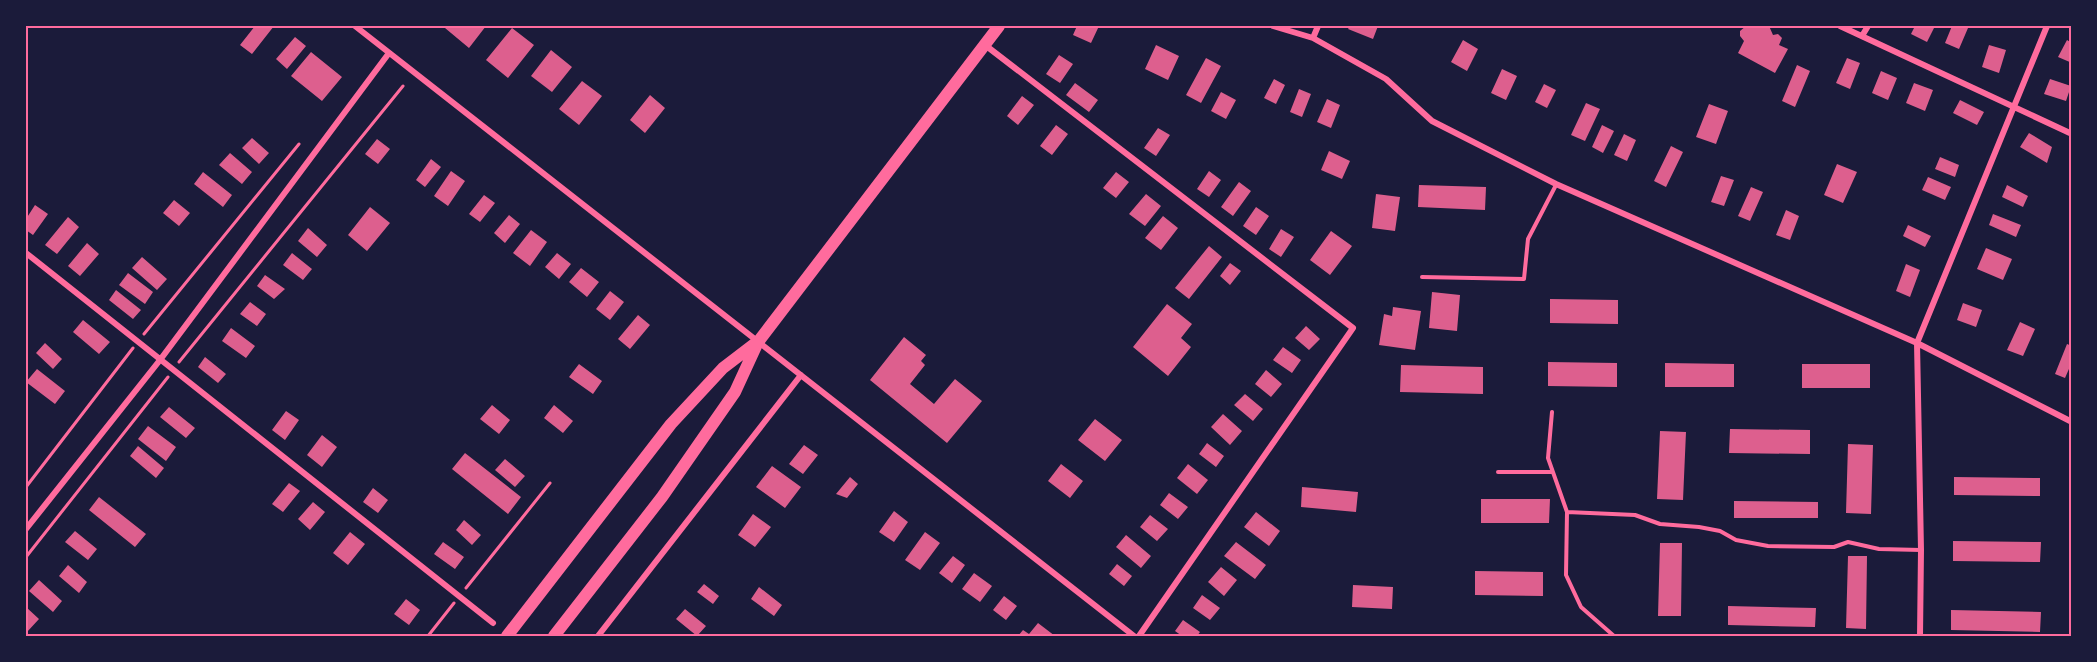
<svg xmlns="http://www.w3.org/2000/svg" width="2097" height="662" viewBox="0 0 2097 662" font-family="'PT Sans Narrow',sans-serif">
<rect width="100%" height="100%" fill="#1b1b3a"/>
<path fill="#dd5f8e" d="M255 26H274L252 54 240 45Z
M447 26H486L469 48 445 28Z
M1077 26H1099L1091 43 1073 35Z
M1350 26H1378L1373 39 1348 29Z
M1746 26H1769L1773 35 1778 34 1782 38 1779 45 1788 49 1775 73 1738 53 1744 41 1740 36V31Z
M1915 26H1935L1927 42 1911 34Z
M1952 26H1962L1968 28 1959 49 1945 43Z
M512 28 534 45 508 78 486 60Z
M295 37 306 46 287 69 276 59Z
M1463 40 1478 49 1467 71 1451 62Z
M2067 40 2072 43V63L2058 57Z
M1156 45 1179 56 1168 80 1145 69Z
M1989 45 2006 50 1999 73 1982 67Z
M551 50 572 67 552 92 531 76Z
M311 52 342 77 322 101 291 76Z
M1059 55 1073 64 1060 83 1046 74Z
M1206 58 1221 66 1201 103 1186 95Z
M1847 58 1860 63 1850 89 1836 83Z
M1797 65 1810 71 1795 107 1782 101Z
M1502 69 1517 76 1506 100 1491 93Z
M1881 71 1897 78 1888 100 1872 93Z
M1274 79 1285 85 1276 104 1264 98Z
M2050 79 2071 86 2066 101 2044 94Z
M582 81 602 96 579 125 559 109Z
M1075 83 1098 100 1089 112 1066 95Z
M1914 83 1933 90 1925 111 1906 103Z
M1544 84 1556 90 1547 108 1535 102Z
M1299 89 1311 94 1302 117 1290 112Z
M1221 92 1236 100 1226 119 1211 111Z
M650 95 665 108 645 133 630 120Z
M1022 96 1034 105 1018 125 1007 116Z
M1327 99 1340 105 1331 128 1317 122Z
M1960 100 1984 112 1977 125 1953 113Z
M1586 103 1600 109 1585 141 1571 135Z
M1709 104 1728 111 1716 144 1696 137Z
M1056 125 1068 134 1052 155 1040 146Z
M1602 125 1614 131 1603 153 1592 147Z
M1158 128 1170 135 1156 156 1144 148Z
M2029 133 2052 147 2047 163 2020 147Z
M1624 134 1636 140 1627 161 1614 155Z
M252 138 269 153 259 164 242 148Z
M377 139 390 149 378 164 365 154Z
M1671 146 1683 152 1666 187 1654 181Z
M1329 151 1350 161 1342 179 1321 170Z
M230 153 252 172 242 184 219 165Z
M1940 157 1959 165 1955 177 1935 169Z
M431 159 441 167 425 187 416 180Z
M1837 164 1857 172 1843 203 1824 195Z
M451 171 465 181 448 206 434 196Z
M1209 171 1221 180 1209 197 1197 189Z
M203 172 232 195 223 207 194 184Z
M1116 172 1129 182 1116 198 1103 188Z
M1721 176 1734 180 1724 206 1711 202Z
M1928 177 1951 187 1945 200 1922 190Z
M1239 182 1251 191 1233 216 1221 207Z
M1419 185 1486 187 1485 210 1418 207Z
M2007 185 2028 196 2023 207 2002 197Z
M1751 187 1763 192 1750 221 1738 216Z
M1146 194 1161 206 1145 226 1129 214Z
M1376 194 1400 197 1395 231 1372 228Z
M484 195 495 203 480 222 469 214Z
M174 200 190 213 179 226 163 213Z
M35 205 48 214 33 235 26 230V219Z
M370 207 390 223 367 251 348 235Z
M1256 207 1269 216 1256 235 1243 226Z
M1786 210 1799 216 1790 240 1776 235Z
M1993 214 2021 225 2016 237 1989 225Z
M509 215 520 224 505 243 494 233Z
M1163 216 1178 228 1161 250 1145 238Z
M68 217 79 227 57 254 45 245Z
M1908 225 1931 236 1925 247 1903 236Z
M308 228 327 245 317 257 298 241Z
M1281 229 1294 237 1281 257 1269 249Z
M531 230 547 242 530 266 513 253Z
M1331 231 1352 246 1330 275 1310 260Z
M87 243 99 254 80 276 68 266Z
M1209 246 1222 257 1189 299 1175 288Z
M1986 248 2012 259 2003 280 1977 269Z
M292 253 312 269 303 280 283 265Z
M557 253 571 264 559 279 545 267Z
M142 257 167 279 157 290 132 268Z
M1230 263 1241 271 1230 285 1220 276Z
M1906 264 1920 270 1910 297 1896 291Z
M581 268 599 282 587 297 569 282Z
M128 273 153 292 145 304 119 285Z
M265 275 285 289 274 299 257 286Z
M116 290 141 310 133 319 109 300Z
M610 291 624 302 610 320 596 309Z
M1432 292 1460 295 1457 331 1429 328Z
M1550 299 1618 300V324L1550 323Z
M250 302 266 314 257 326 240 314Z
M1963 303 1982 310 1976 327 1957 320Z
M1167 304 1192 324 1181 338 1191 347 1168 376 1133 347Z
M1393 307 1421 311 1415 350 1379 345 1384 314 1392 316Z
M638 315 650 325 630 349 618 339Z
M83 320 110 342 99 354 73 332Z
M2020 322 2035 329 2023 356 2007 350Z
M1306 326 1320 339 1309 350 1295 338Z
M231 328 255 346 246 358 222 341Z
M904 337 926 355 921 361 925 365 910 384 934 404 955 379 982 401 947 443 870 380Z
M45 343 62 359 53 369 36 353Z
M2067 344 2072 346V362L2065 378 2055 374Z
M1283 347 1301 360 1292 373 1273 360Z
M205 357 226 374 218 383 198 367Z
M1548 362 1617 363V387L1548 386Z
M1665 363 1734 364V387H1665Z
M579 364 602 381 593 394 569 377Z
M1802 364H1870V388H1802Z
M1401 365 1483 367V394L1400 392Z
M37 369 65 391 55 404 26 382Z
M1266 370 1282 384 1271 397 1255 384Z
M1245 394 1263 409 1253 421 1234 405Z
M492 405 510 420 499 434 480 419Z
M554 405 573 421 563 433 544 418Z
M169 407 195 428 186 438 160 417Z
M286 411 299 420 285 440 272 430Z
M1223 414 1242 431 1230 445 1211 427Z
M1095 419 1122 440 1105 461 1078 440Z
M148 426 176 447 166 461 138 439Z
M1730 429 1810 430V454L1729 453Z
M1660 431 1686 432 1683 500 1657 499Z
M322 435 337 447 322 467 307 455Z
M1207 443 1224 456 1216 467 1199 454Z
M1848 444 1873 445 1871 514 1846 513Z
M804 445 818 455 803 474 789 464Z
M138 446 164 468 156 478 130 456Z
M465 453 521 497 508 514 452 469Z
M505 459 525 476 515 487 495 470Z
M1061 464 1083 481 1070 498 1048 481Z
M1188 464 1208 480 1197 494 1177 478Z
M772 466 801 487 785 508 756 487Z
M850 477 858 484 847 498 836 494Z
M1954 477 2040 478V496L1954 495Z
M289 483 300 491 283 512 272 504Z
M1302 487 1358 492 1356 512 1301 507Z
M373 488 388 500 378 513 363 502Z
M1169 493 1188 507 1178 519 1160 505Z
M99 497 146 534 135 547 89 510Z
M1481 499H1550L1549 523H1481Z
M1734 501 1818 502V518H1734Z
M313 502 325 512 310 530 298 519Z
M894 511 908 522 894 542 879 532Z
M1256 512 1280 531 1269 546 1244 527Z
M753 514 771 527 755 547 738 535Z
M1150 515 1168 529 1157 541 1140 527Z
M464 520 481 535 472 545 456 530Z
M75 531 97 549 88 560 65 542Z
M350 532 365 544 348 565 333 553Z
M925 532 940 543 920 570 905 560Z
M1126 535 1151 556 1141 568 1116 547Z
M1953 541 2041 542 2040 562 1953 561Z
M443 542 464 557 455 569 434 554Z
M1236 542 1266 565 1255 579 1224 556Z
M1660 543H1682L1681 616H1658Z
M953 556 965 565 952 583 939 573Z
M1848 556H1867L1866 629 1846 628Z
M1117 564 1132 576 1124 586 1109 574Z
M68 565 87 582 79 593 59 576Z
M1221 567 1237 580 1224 596 1208 582Z
M1475 571 1543 572V596L1475 595Z
M974 573 992 586 980 602 962 589Z
M39 580 62 601 53 612 29 591Z
M704 584 719 596 713 604 697 592Z
M1353 585 1393 587 1392 609 1352 607Z
M759 587 782 605 774 616 751 599Z
M1202 595 1220 608 1210 620 1193 608Z
M1004 596 1017 606 1006 620 993 610Z
M406 599 420 610 409 625 394 614Z
M1728 606 1816 608 1815 627 1728 625Z
M26 607 39 619 27 632 26 630Z
M685 609 706 626 697 636 676 619Z
M1951 610 2041 612 2040 632 1951 630Z
M1183 620 1200 632 1197 636H1182L1175 631Z
M1038 623 1055 636H1018L1023 630 1029 634Z"/>
<g fill="none" stroke-linecap="round" stroke-linejoin="round">
<path stroke="#ff6b9d" stroke-width="3" d="M144 334 299 144
M179 362 403 86
M26 487 133 348
M26 557 168 377
M466 588 550 483
M428 636 454 603"/>
<path stroke="#ff6b9d" stroke-width="4" d="M1422 277 1524 279 1528 239 1556 185
M1552 412 1548 458 1567 512 1566 575 1581 607 1614 636
M1498 472H1553
M1567 512 1635 515 1660 524 1699 527 1720 531 1736 540 1768 546 1834 547 1848 542 1879 549 1921 550"/>
<path stroke="#ff6b9d" stroke-width="6" d="M355 26 1134 636
M1273 26 1313 38 1386 79 1432 121 1556 184 1917 343 2072 422
M1840 26 2072 134
M1862 36 1868 26
M1313 38 1318 26
M985 45 1353 328 1139 636
M26 253 493 623
M26 529 160 360 389 53
M598 636 801 375
M1920 636 1921 550 1917 343 2047 26"/>
<path stroke="#ff6b9d" stroke-width="12" d="M507 636 671 424 723 368 757 342
M554 636 662 497 735 392 758 342 999 26"/>
</g>
<rect width="2097" height="662" fill="none" stroke="#1b1b3a" stroke-width="54"/>
<rect x="27" y="27" width="2043" height="608" fill="none" stroke="#ff6b9d" stroke-width="2"/>
</svg>
